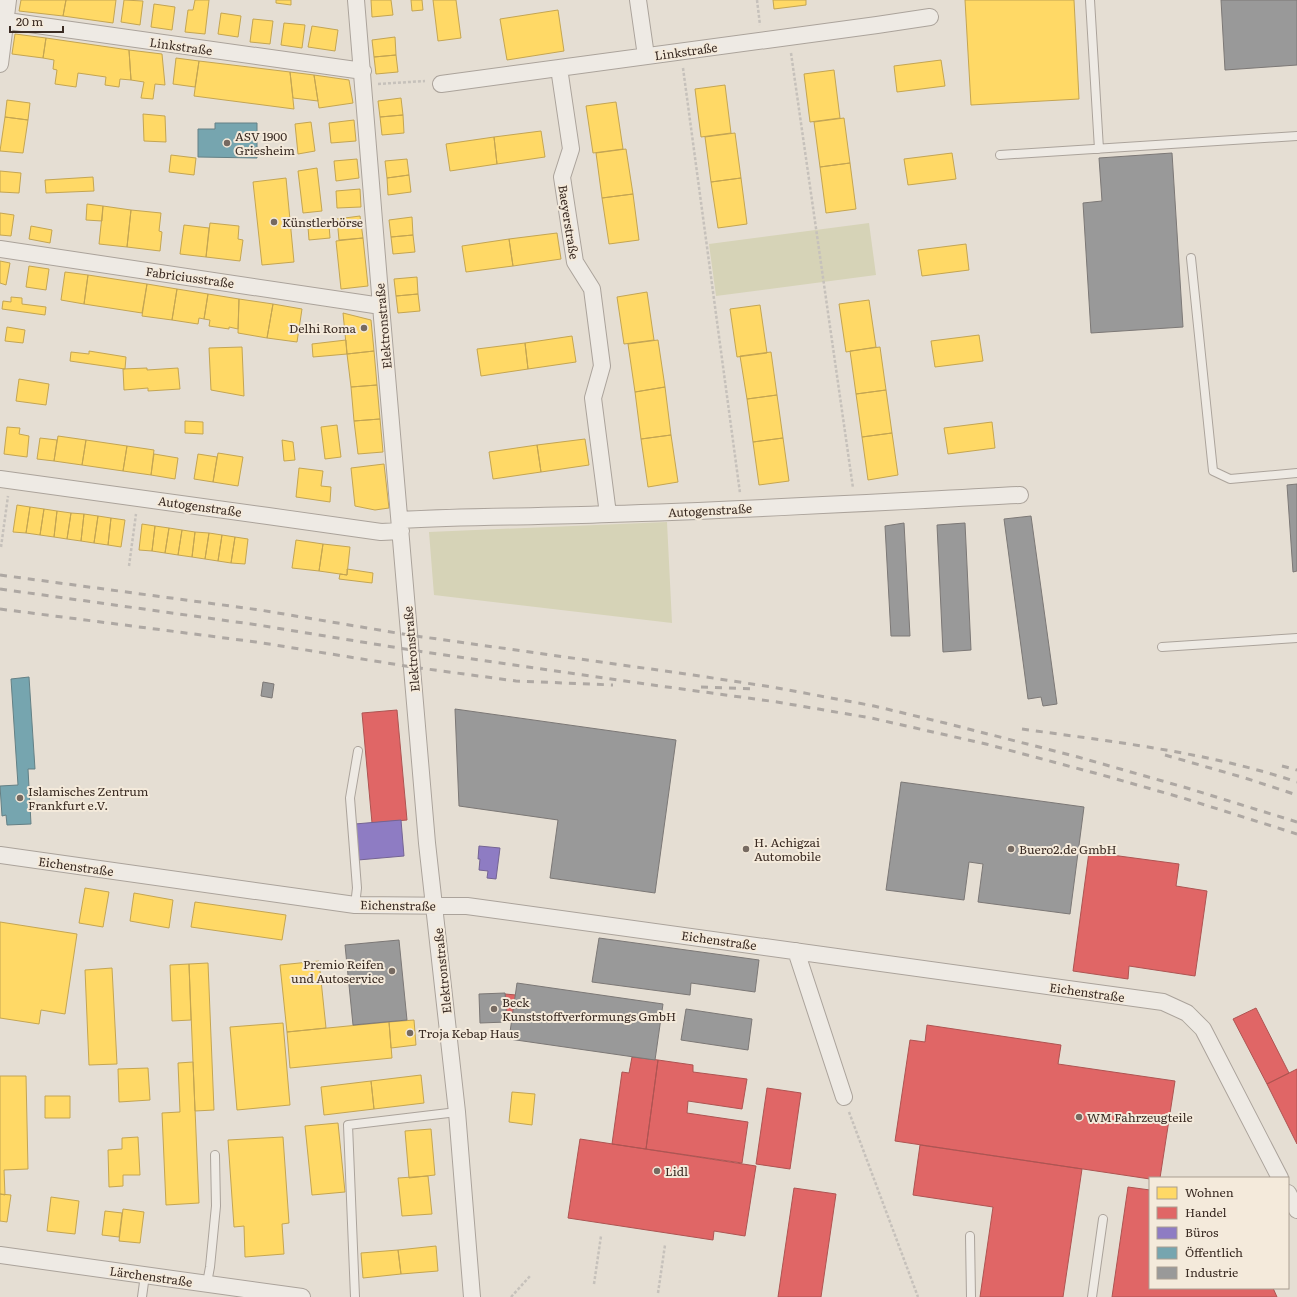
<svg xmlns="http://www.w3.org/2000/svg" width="1297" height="1297" viewBox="0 0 1297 1297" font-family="Literata,serif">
<rect width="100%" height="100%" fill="#e5ded3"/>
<path fill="#d6d3b7" d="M869 223 876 275 716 296 709 244Z
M667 522 672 623 434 595 429 532Z"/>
<path fill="#ffd966" stroke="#c4a552" d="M21 0H66L63 16 19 11Z
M66 0H116L113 23 63 16Z
M124 0 143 1 140 25 121 22Z
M195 0H209L205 34 185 32 188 10H193Z
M276 0H291V5L276 3Z
M371 0H391L393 15 372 17Z
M411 0H422L423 10 412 11Z
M433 0H456L461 38 438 41Z
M773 0H806V5L774 9Z
M965 0H1074L1079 99 971 105Z
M154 4 175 7 172 30 151 27Z
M558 10 564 51 507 60 500 19Z
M221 13 241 16 238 37 218 34Z
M253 19 273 21 270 44 250 42Z
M284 23 305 25 302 48 281 45Z
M312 26 338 30 335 51 308 47Z
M15 34 46 38 43 58 12 54Z
M395 37 396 55 374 57 372 40Z
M46 38 129 50 131 80 120 79 119 87 105 85 106 77 78 73 76 87 55 84 57 70 53 69 54 60 43 58Z
M129 50 162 54 165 85 155 84 153 99 141 98 144 82 131 80Z
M396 55 398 72 376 74 374 57Z
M176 58 199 61 195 87 173 84Z
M941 60 945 86 897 92 894 66Z
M199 61 290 72 294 109 194 96Z
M834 70 840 118 810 122 804 74Z
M290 72 314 75 318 101 293 98Z
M314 75 349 80 353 103 319 108Z
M725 85 731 133 701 137 695 89Z
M401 98 403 115 380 117 378 101Z
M7 100 30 103 28 120 5 117Z
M616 102 623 149 593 153 586 106Z
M143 114 165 116 166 142 144 141Z
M403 115 404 133 382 135 380 117Z
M5 117 28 120 23 153 0 151Z
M844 118 850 163 820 167 814 122Z
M354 120 356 141 331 143 329 123Z
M311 122 315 151 298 154 295 124Z
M541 131 545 157 497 164 494 137Z
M735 133 741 178 711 182 705 137Z
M494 137 497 164 450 171 446 144Z
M626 149 633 194 602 198 596 153Z
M952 153 956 179 908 185 904 159Z
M171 155 196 158 194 175 169 172Z
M357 159 359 178 336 181 334 161Z
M407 159 409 175 387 178 385 161Z
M850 163 856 209 826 213 820 167Z
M317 168 322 211 303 213 298 171Z
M0 171 21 173 19 193 0 192Z
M409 175 411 192 388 195 387 178Z
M93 177 94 191 46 193 45 180Z
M286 178 294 262 262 265 253 182Z
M741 178 747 224 718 228 711 182Z
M360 189 361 207 337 208 336 191Z
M633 194 639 240 609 244 602 198Z
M87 204 103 206 102 221 86 220Z
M103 206 131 210 127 247 99 244Z
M131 210 161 213 159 231 162 232 160 251 127 247Z
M0 213 14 215 11 236 0 235Z
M360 216 363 238 339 240 337 219Z
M412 217 413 235 391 237 389 220Z
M210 223 239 226 238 239 243 240 240 261 206 257Z
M184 225 209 228 206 257 180 254Z
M329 225 330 238 309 240 308 227Z
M31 226 52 230 50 243 29 239Z
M557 233 561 259 513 266 509 239Z
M413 235 415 252 393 254 391 237Z
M363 238 368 286 341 289 336 241Z
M509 239 513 266 466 272 462 246Z
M966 244 969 270 922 276 918 250Z
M0 261 10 263 6 285 0 283Z
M29 266 49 269 46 290 26 287Z
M65 272 88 275 84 304 61 300Z
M88 275 147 284 142 313 84 304Z
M417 277 418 294 396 296 394 279Z
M147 284 177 289 172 320 142 316Z
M177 289 208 294 204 319 199 318 198 324 172 320Z
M647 292 654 340 624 344 617 297Z
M208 294 239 299 238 329 229 327V329L209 326 210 320 204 319Z
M418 294 420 311 398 313 396 296Z
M11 297 22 298V304L46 307 45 315 2 309 3 301 11 302Z
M239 299 273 304 267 338 238 333Z
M869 300 876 347 846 352 839 304Z
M273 304 302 309 297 342 267 338Z
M760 305 767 353 737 357 730 309Z
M343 313 371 320 374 351 347 354Z
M7 327 25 330 23 343 5 341Z
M979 335 983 361 935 367 931 341Z
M572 336 576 362 528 369 525 343Z
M346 340 347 354 313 357 312 344Z
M658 340 665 387 635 392 628 344Z
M525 343 528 369 481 376 477 349Z
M242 347 244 396 211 390 209 348Z
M880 347 886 390 856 394 850 351Z
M89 351 126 357 125 369 70 361 71 352 89 354Z
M374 351 377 385 351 387 347 354Z
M771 352 777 395 747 399 740 356Z
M147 368V370L178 368 180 389 148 391V388L124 390 123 369Z
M19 379 49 384 46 405 16 401Z
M377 385 380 419 354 421 351 387Z
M665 387 671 435 641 439 635 392Z
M886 390 892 433 862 437 856 394Z
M777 395 783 438 753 442 747 399Z
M380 419 383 452 358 454 354 421Z
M185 421 203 422V434L185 433Z
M992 422 995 448 948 454 944 428Z
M337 425 341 457 325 459 321 427Z
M7 427 20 428 19 434 29 436 27 457 4 454Z
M892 433 898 475 868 480 862 437Z
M671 435 678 482 648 487 641 439Z
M58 436 86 440 82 465 54 461Z
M40 438 57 440 54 461 37 459Z
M783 438 789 481 759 485 753 442Z
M585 439 589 465 541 472 537 445Z
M86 440 127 446 123 471 82 465Z
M282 440 293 442 295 460 284 461Z
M537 445 541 472 493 479 489 452Z
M127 446 154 450 151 475 123 471Z
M218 453 243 457 238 486 213 482Z
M154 454 178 458 175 479 151 475Z
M198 454 217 457 213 482 194 479Z
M384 464 389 508 375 510 355 506 351 468Z
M299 468 323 471 321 486 331 487 330 502 296 497Z
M17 505 30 507 26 533 13 532Z
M30 507 44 509 40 535 26 533Z
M44 509 57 511 54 537 40 535Z
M57 511 71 513 67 539 54 537Z
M71 513 84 514 81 541 67 539Z
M84 514 98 516 94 543 81 541Z
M98 516 111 518 108 545 94 543Z
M111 518 125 520 121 547 108 545Z
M142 524 155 526 152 551 139 550Z
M155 526 169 528 165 553 152 551Z
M169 528 182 530 178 555 165 553Z
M182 530 195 532 192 557 178 555Z
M195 532 209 533 205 559 192 557Z
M209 533 222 535 218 561 205 559Z
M222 535 235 537 231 563 218 561Z
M235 537 248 539 245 564 231 563Z
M296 540 323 544 319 571 292 568Z
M323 544 350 547 347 575 319 571Z
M347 569 373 573 372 583 339 579 340 574 347 575Z
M85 888 109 892 103 927 79 923Z
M134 893 173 900 169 928 130 921Z
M195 902 286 915 282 940 191 927Z
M0 922 77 934 65 1014 41 1010 39 1024 0 1018Z
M319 961 326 1028 287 1032 280 965Z
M208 963 214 1110 195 1111 189 964Z
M189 964 191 1020 172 1021 170 965Z
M112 968 117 1064 89 1065 85 970Z
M414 1020 416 1045 391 1048 389 1022Z
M389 1022 392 1058 290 1068 287 1032Z
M283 1023 290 1105 237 1110 230 1027Z
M193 1062 199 1203 166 1205 162 1113 180 1112 178 1063Z
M148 1068 150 1100 119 1102 118 1069Z
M421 1075 424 1103 374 1109 371 1081Z
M0 1076H26L28 1169 4 1170 5 1195 0 1194Z
M371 1081 374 1109 324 1115 321 1087Z
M512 1092 535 1094 532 1125 509 1122Z
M45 1096H70V1118H45Z
M338 1123 345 1192 312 1195 305 1126Z
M431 1129 435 1175 409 1178 405 1131Z
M138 1137 140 1175H123V1186L109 1187 108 1150 122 1149V1138Z
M283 1137 289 1223 282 1224 284 1254 245 1257 244 1226 234 1227 228 1140Z
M428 1176 432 1214 402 1216 398 1178Z
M0 1194 11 1195 7 1222 0 1221Z
M51 1197 79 1201 75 1234 47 1231Z
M123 1209 144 1212 140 1243 119 1241Z
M105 1211 122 1213 119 1237 102 1235Z
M436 1246 438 1271 401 1274 398 1250Z
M398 1250 401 1274 363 1278 361 1253Z"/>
<path fill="#e06666" stroke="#ae5452" d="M397 710 407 820 372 823 362 713Z
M1089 852 1179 864 1176 886 1207 891 1195 976 1129 966 1128 979 1073 971Z
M505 994 516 995 512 1022 507 1021Z
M1256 1008 1289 1073 1267 1084 1233 1019Z
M927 1025 1061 1045 1058 1064 1175 1081 1160 1178 1150 1179 895 1141 910 1040 925 1042Z
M632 1057 658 1060 646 1149 612 1144 622 1072 629 1073Z
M658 1060 693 1065V1072L747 1079 742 1109 688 1101 687 1113 748 1122 742 1163 646 1149Z
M1297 1069V1144L1267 1084Z
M767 1088 801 1093 790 1169 756 1164Z
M580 1139 756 1166 745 1236 714 1231 713 1240 568 1218Z
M920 1145 1082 1169 1063 1297H980L993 1207 913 1195Z
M1128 1187 1150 1190V1288H1273L1277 1297H1112Z
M794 1188 836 1194 821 1297H778Z"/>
<path fill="#8e7cc3" stroke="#756493" d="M401 820 404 856 358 860 355 824Z
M479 846 500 848 496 879 487 878 488 871 479 870 480 859H478Z"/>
<path fill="#76a5af" stroke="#648085" d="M215 123H257V158L198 157V129H215Z
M29 677 35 769H28L31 824 7 825 6 815 2 816 0 786 18 785 11 679Z"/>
<path fill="#999" stroke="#7c7876" d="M1221 0H1297V65L1225 70Z
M1172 153 1183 327 1091 333 1083 203 1102 201 1099 158Z
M1297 484V571L1293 572 1287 485Z
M1031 516 1057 704 1043 706 1041 697 1028 699 1004 519Z
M904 523 910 636H891L885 526Z
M965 523 971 650 943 652 937 525Z
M263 682 274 684 272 698 261 696Z
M455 709 676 740 655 893 550 878 558 820 459 806Z
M901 782 1084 807 1070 914 978 902 983 864 969 862 964 900 886 890Z
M599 938 759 960 755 992 691 983 690 995 592 982Z
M399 940 407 1020 353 1025 345 945Z
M517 983 663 1004 655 1060 509 1039Z
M505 993 507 1022 480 1023 479 994Z
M686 1009 752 1019 748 1050 681 1040Z"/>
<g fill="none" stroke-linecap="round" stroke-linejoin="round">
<defs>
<path id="lane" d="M1090 0 1099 149
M1000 155 1297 136
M1191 258 1213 471 1230 479 1297 473
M1162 647 1297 638
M355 905 357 888 350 798 358 751
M970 1236 971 1297
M207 1283 210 1267 216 1206 215 1155
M142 1297 145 1275
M355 1297 348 1125 457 1112
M1092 1297 1103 1219"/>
<path id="street" d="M356 0 381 306 427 843 457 1112 472 1297
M638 0 646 56
M0 20 363 71
M0 64 8 0
M559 68 571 149 562 177 575 262 592 289 602 366 593 398 608 514
M441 84 877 25 930 17
M0 249 381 306
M0 479 268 516 381 532 401 531
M400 520C469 516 539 517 609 514 746 510 883 502 1020 495
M0 855 355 905 467 906 1163 1002 1187 1013 1203 1029 1280 1178
M796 951 844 1097
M1288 1193 1297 1210
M0 1255 302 1297"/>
</defs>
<use href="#lane" stroke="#aba39b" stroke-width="10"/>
<use href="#street" stroke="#aba39b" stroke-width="18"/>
<path stroke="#c6c1bb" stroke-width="2.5" stroke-dasharray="3 2" stroke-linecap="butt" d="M757 0 760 25
M791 53 853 488
M683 68 740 493
M378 84 425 81
M1 547 8 496
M129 566 136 514
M849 1112 918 1297
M594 1284 601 1236
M658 1293 665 1245
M511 1297 531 1275"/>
<use href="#lane" stroke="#eeeae4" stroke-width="8"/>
<use href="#street" stroke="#eeeae4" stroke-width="16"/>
<path stroke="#aea8a3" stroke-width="3" stroke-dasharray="7 7" stroke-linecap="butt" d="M0 575 260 610 409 635 693 675 772 687 874 706 945 723 1078 757 1187 788 1297 822
M0 589 258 625 411 650 660 686 777 702 871 718 986 744 1102 775 1183 798 1297 834
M0 609 256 642 412 667 516 681 613 685
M701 687 755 689
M1022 729C1114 742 1208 752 1297 782
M1165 755 1245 778 1297 795
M1282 766 1297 770"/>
</g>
<g fill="#766a61" stroke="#f4eadb" stroke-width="1.5">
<circle cx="227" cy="143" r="4"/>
<circle cx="274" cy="222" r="4"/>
<circle cx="364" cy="328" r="4"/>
<circle cx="20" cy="798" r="4"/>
<circle cx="746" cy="849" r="4"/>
<circle cx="1011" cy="849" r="4"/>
<circle cx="392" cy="971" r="4"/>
<circle cx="494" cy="1009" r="4"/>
<circle cx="410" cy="1033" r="4"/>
<circle cx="1079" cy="1117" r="4"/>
<circle cx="657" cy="1171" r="4"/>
</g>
<g text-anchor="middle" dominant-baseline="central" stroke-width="4" stroke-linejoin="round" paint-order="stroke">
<g font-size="12" fill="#3a2b23" stroke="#f4eadb">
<text transform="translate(181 46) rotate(8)">Linkstraße</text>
<text transform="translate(686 51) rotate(-8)">Linkstraße</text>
<text transform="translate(569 222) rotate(81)">Baeyerstraße</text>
<text transform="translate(190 277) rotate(8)">Fabriciusstraße</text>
<text transform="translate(383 326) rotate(-95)">Elektronstraße</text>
<text transform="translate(200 506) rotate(8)">Autogenstraße</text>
<text transform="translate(710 510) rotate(-3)">Autogenstraße</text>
<text transform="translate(411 649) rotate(-95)">Elektronstraße</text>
<text transform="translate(76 866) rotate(8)">Eichenstraße</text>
<text transform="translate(398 905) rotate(1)">Eichenstraße</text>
<text transform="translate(719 940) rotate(8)">Eichenstraße</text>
<text transform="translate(442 971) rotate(-96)">Elektronstraße</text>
<text transform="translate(1087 992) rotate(8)">Eichenstraße</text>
<text transform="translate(151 1276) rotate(8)">Lärchenstraße</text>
</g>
<g font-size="12" fill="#3a2b23" stroke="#f4eadb" text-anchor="start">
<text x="235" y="136">ASV 1900<tspan x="235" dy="14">Griesheim</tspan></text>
<text x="282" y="222">Künstlerbörse</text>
<text x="356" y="328" text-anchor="end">Delhi Roma</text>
<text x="28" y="791">Islamisches Zentrum<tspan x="28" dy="14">Frankfurt e.V.</tspan></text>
<text x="754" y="842">H. Achigzai<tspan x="754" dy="14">Automobile</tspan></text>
<text x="1019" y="849">Buero2.de GmbH</text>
<text x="384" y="964" text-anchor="end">Premio Reifen<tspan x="384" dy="14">und Autoservice</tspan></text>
<text x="502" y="1002">Beck<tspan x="502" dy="14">Kunststoffverformungs GmbH</tspan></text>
<text x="418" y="1033">Troja Kebap Haus</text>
<text x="1087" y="1117">WM Fahrzeugteile</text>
<text x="665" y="1171">Lidl</text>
</g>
</g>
<rect x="1149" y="1177" width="140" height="112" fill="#f4eadb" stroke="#aa9e91"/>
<rect x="1157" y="1187" width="20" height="12" fill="#ffd966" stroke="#aa9e91"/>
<text x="1185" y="1197" font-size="12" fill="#3a2b23">Wohnen</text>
<rect x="1157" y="1207" width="20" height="12" fill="#e06666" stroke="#aa9e91"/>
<text x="1185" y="1217" font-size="12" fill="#3a2b23">Handel</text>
<rect x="1157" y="1227" width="20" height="12" fill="#8e7cc3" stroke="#aa9e91"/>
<text x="1185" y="1237" font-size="12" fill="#3a2b23">Büros</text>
<rect x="1157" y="1247" width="20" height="12" fill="#76a5af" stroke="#aa9e91"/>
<text x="1185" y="1257" font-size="12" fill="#3a2b23">Öffentlich</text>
<rect x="1157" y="1267" width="20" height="12" fill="#999999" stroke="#aa9e91"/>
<text x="1185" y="1277" font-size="12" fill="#3a2b23">Industrie</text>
<path d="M10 26v6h53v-6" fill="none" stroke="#3a2b23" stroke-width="2"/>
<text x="16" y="26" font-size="12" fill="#3a2b23" stroke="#f4eadb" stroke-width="3" paint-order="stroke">20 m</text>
</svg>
